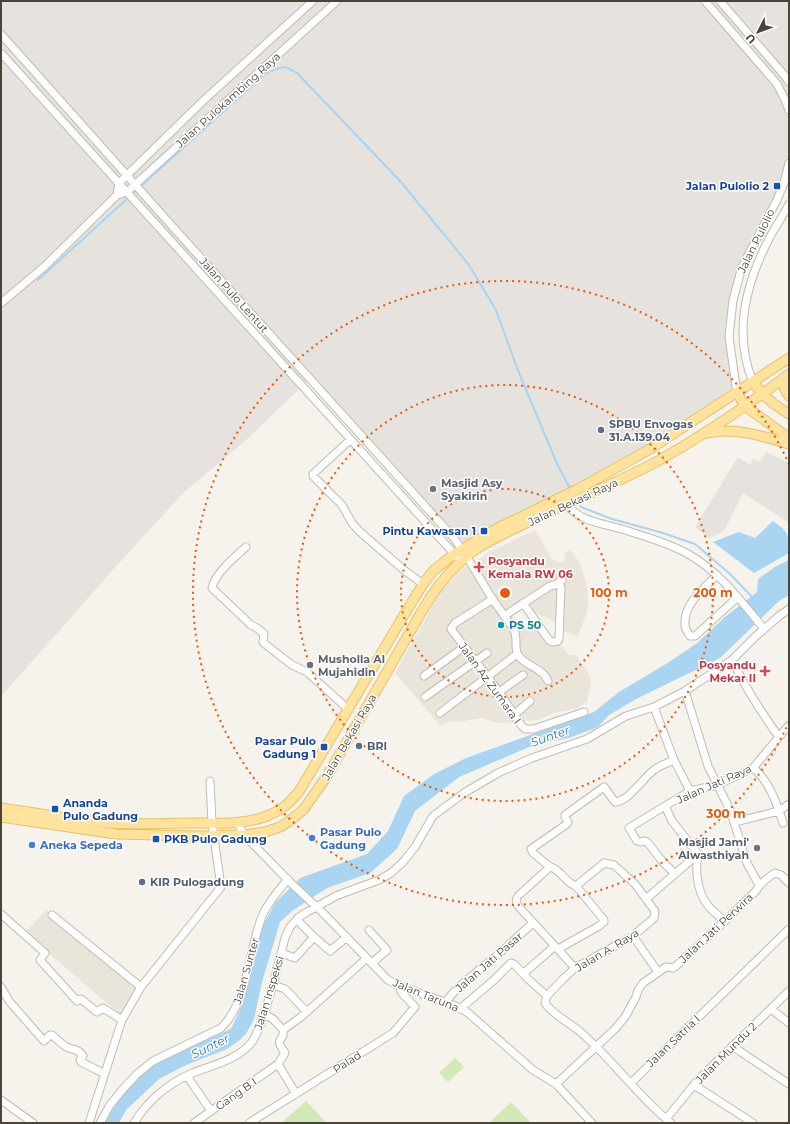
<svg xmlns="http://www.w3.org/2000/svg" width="790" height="1124" viewBox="0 0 790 1124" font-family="Montserrat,sans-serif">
<rect width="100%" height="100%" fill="#f6f3ec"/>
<path fill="#eae5da" d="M535 530 552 559 560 563 566 559 564 553 570 550 581 564 587 588 588 602 587 612 578 636 563 631 550 619 530 611 524 604 512 612 513 619 517 629 527 626 532 632 542 624 569 655H573L577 656 589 674 591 683 587 702 576 709 553 713 539 720 497 723 482 718 458 722 450 721 440 725 395 673 441 591 463 568 471 565 487 553Z
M46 910 139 987 121 1015 25 933Z"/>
<path fill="#e6e2dd" d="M1 1H789V174L783 198 757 235 737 278 731 337 734 386 655 447 464 542 311 378 244 442 183 493 111 572 5 692 1 694Z
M766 452 789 463V523L743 493 724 531 709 538 695 527 738 457 750 465 753 459 760 462Z"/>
<path fill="#d2eab5" d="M455 1058 464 1067 448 1082 439 1073Z
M306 1101 327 1123H281Z
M511 1102 531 1123H489Z"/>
<path fill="#a9d4f2" d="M773 521C789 532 789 535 789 553L754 573 713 542 739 532 755 538Z
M789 560V595L779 601 720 658 636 699 609 715 598 727 569 738 536 744 459 777 415 811 397 849 370 873 327 888 292 911 280 922 262 982 254 1019 247 1032 240 1040 227 1049 186 1065 159 1079 126 1110 119 1123H105L122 1094 144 1069 179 1052 231 1029 243 1003 250 979 257 937 275 903 300 878 367 854 388 831 404 796 434 774 466 758 594 712 619 692 666 664 696 644 725 617 757 592 758 579 775 567Z"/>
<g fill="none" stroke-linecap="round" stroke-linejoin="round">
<path stroke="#a9d4f2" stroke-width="2" d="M132 194 265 74C281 67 283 63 298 74L401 182 469 265 496 310 519 373 558 466 571 490
M38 280 129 197
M578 502 581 507 612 519 663 533 695 544 730 574 753 598"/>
<defs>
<path id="minor" d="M705 1 777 84 786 102 789 110
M720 1 785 76 789 82
M1 34 172 226 453 537C468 557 480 579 493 600 500 610 508 620 514 630 518 638 514 648 518 655 525 666 543 668 548 681
M1 53 457 557
M117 195 119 183 204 100 313 1
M1 303 45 266 117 195 127 192 337 1
M753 382C733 334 746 283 769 239 775 227 783 216 789 204
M737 393 729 337 733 300 742 267 777 200 784 183 789 163
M350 440 313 474V476L342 505 352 523 359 531 404 570 423 584
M567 505C580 522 606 524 625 530 646 537 669 543 688 554 719 571 742 602 764 629
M246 547C235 557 215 573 212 588L251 625 257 628 264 634 263 642 265 644 292 665 307 672 349 710
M717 575C704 588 683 605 685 625 685 629 688 633 690 636H695L738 597
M493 599 455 623 451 629 499 692 521 725 525 729H534L584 712
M523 603 549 640 552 642 558 641 559 639 561 587 558 584
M504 616 550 586 558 584 559 582 562 580
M732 660C745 687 761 712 779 737
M424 676 464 647
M685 691 708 766 730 810 747 863 759 885
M499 692 523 675
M425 697 487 653
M654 707 674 760 690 791
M440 713 517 654
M515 714 530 701
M753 768C768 779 778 806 783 823
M665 806 629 828 637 841 640 842 645 841 648 843 662 861 674 873
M237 822 244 835 292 884 324 914 388 980 400 986 453 1005 467 1012 533 1070 556 1084 592 1123
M735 822 779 811 789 804
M698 854C695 872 697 895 711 909 716 913 720 917 724 922
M550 867 533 853 531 849 567 824 568 822 565 817V815L604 787 615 802C628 802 644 777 654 770 660 765 668 763 674 760
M646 899 698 854 672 821 665 806 690 791 717 785 753 768 789 725
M1 914 45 953 40 960 77 1001 81 999 97 1012 103 1008 122 1020
M52 915 141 987
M297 920 314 937 330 951 347 937
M369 930 387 950 372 963
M633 936 658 972
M558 949 599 926 604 922V920L576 886
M281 953 295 958 314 937
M575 968 519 907C516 903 515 901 518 896L550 867C561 869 565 883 576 886L604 863 614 865 635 884 655 911 654 918 633 936 575 968 563 979 547 996 545 1003C552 1014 568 1022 578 1030 612 1058 637 1096 671 1123
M524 973 555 946
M273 985 285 989 307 1012
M1 987 9 1001 44 1041 50 1035H52C57 1039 63 1046 69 1048 75 1050 80 1050 83 1056L80 1060 81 1062 105 1074
M446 1002C456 987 470 978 484 966 501 953 517 937 533 923
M461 1008 494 980 511 963 514 964 528 979 547 996
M771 1009 789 1023
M264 1014 273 1019 283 1030
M732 1046 789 1084
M187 1076 211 1111
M631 1083 789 929
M556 1084 615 1029 625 1017 636 997 638 990 643 983 666 967 673 968 676 966 724 922 756 891C760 883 767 878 775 873L781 875 789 883
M694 1085 753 1123
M296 1094 278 1064 285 1053C281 1046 276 1043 283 1036V1030L301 1017 367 958
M1 1100 33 1123
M666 1119 697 1081 789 991
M89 1123 122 1020 141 987 221 887 212 823 210 781
M100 1123 110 1105 123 1089 137 1074 153 1061 221 1028C249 1001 248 949 263 914 269 901 279 890 288 879
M134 1123C146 1103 166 1085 188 1075 208 1066 237 1061 252 1042 256 1036 258 1030 261 1023 271 995 278 966 285 938L290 927 299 917 307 912 338 895 379 880 391 873 403 862 415 847 433 816 464 793 498 773 532 758 587 739 626 716 654 707 685 691 732 660 755 637 779 616 789 609
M194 1123 278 1064
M249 1123 393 1033 415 1007 401 992 400 986"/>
<path id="major" d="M783 378 785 390 789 396
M753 382C764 397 773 404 789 414
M737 393 745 406 789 438
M708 433C735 427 763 436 789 444
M1 808C37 813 73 820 110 823 137 825 165 823 192 823 215 823 242 825 264 817 281 811 289 804 300 790L410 605 423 584 433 571 454 554 496 529 580 488 650 449 789 358
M1 817 116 834 201 836 244 835 265 832 280 827 288 822 304 809 327 776 422 611C432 594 444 577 459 563 477 545 504 534 526 523 570 502 615 484 658 461 704 435 747 406 789 374"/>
</defs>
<use href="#minor" stroke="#c2bbae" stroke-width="9"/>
<use href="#major" stroke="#e6c16a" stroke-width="11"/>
<use href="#minor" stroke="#fff" stroke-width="7"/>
<use href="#major" stroke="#ffe39c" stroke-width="9"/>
</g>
<g fill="none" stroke="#e8590c" stroke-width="2" stroke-dasharray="2 4">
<circle cx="505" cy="593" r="104"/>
<circle cx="505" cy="593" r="208"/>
<path d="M789 722A312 312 0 1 1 789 464"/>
</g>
<g fill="#1a4fb4" stroke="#fff" stroke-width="1.5">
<rect x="773" y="182" width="8" height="8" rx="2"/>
<rect x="480" y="527" width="8" height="8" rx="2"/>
<rect x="320" y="743" width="8" height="8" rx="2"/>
<rect x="51" y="805" width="8" height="8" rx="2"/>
<rect x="152" y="835" width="8" height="8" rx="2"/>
</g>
<g fill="#5c6f8a" stroke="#fff" stroke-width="1.5">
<circle cx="601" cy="430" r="4"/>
<circle cx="359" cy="746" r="4"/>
<circle cx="142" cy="882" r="4"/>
</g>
<g fill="#6b7280" stroke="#fff" stroke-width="1.5">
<circle cx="433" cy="489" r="4"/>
<circle cx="310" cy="665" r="4"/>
<circle cx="757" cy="848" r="4"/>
</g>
<g fill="#e0444e" stroke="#fff" stroke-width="1.5">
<path d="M477 561h4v4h4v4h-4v4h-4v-4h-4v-4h4z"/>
<path d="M763 665h4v4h4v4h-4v4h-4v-4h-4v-4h4z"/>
</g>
<circle fill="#0f9aa8" stroke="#fff" stroke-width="1.5" cx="501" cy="625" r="4"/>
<g fill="#3f7fe0" stroke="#fff" stroke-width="1.5">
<circle cx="312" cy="838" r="4"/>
<circle cx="32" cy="845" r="4"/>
</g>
<g text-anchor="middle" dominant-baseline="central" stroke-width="3" stroke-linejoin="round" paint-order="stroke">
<g font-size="11" fill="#4b4439" stroke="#fff">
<text transform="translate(228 100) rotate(-42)">Jalan Pulokambing Raya</text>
<text transform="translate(756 241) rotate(-64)">Jalan Pulolio</text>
<text transform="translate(234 295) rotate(48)">Jalan Pulo Lentut</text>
<text transform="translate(573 502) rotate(-25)">Jalan Bekasi Raya</text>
<text transform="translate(490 683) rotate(54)">Jalan Az Zumara I</text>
<text transform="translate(349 737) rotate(-60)">Jalan Bekasi Raya</text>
<text transform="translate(714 784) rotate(-24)">Jalan Jati Raya</text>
<text transform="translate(716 928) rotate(-43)">Jalan Jati Perwira</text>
<text transform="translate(607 950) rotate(-31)">Jalan A. Raya</text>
<text transform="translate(489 962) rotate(-41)">Jalan Jati Pasar</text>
<text transform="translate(246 971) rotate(-74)">Jalan Sunter</text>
<text transform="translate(269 993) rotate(-73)">Jalan Inspeksi</text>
<text transform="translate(426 995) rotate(22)">Jalan Taruna</text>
<text transform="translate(673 1041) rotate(-44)">Jalan Satria I</text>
<text transform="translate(726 1053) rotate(-45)">Jalan Mundu 2</text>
<text transform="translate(347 1062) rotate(-33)">Palad</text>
<text transform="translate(236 1094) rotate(-35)">Gang B I</text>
</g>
<g font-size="11" font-weight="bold" fill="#164399" stroke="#fff" text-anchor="end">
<text x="769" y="186">Jalan Pulolio 2</text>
<text x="476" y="531">Pintu Kawasan 1</text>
<text x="316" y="741">Pasar Pulo<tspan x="316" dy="13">Gadung 1</tspan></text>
<text x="63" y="803" text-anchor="start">Ananda<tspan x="63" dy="13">Pulo Gadung</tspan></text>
<text x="164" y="839" text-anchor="start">PKB Pulo Gadung</text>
</g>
<g font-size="11" font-weight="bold" fill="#4e5e75" stroke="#fff" text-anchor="start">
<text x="609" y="424">SPBU Envogas<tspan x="609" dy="13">31.A.139.04</tspan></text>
<text x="367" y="746">BRI</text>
<text x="150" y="882">KIR Pulogadung</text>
</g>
<g font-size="11" font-weight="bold" fill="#5b616d" stroke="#fff" text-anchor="start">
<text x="441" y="483">Masjid Asy<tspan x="441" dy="13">Syakirin</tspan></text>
<text x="318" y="659">Musholla Al<tspan x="318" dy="13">Mujahidin</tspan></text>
<text x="749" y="842" text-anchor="end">Masjid Jami'<tspan x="749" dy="13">Alwasthiyah</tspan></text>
</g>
<g font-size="11" font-weight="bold" fill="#be3a42" stroke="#fff" text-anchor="start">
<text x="488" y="561">Posyandu<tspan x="488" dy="13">Kemala RW 06</tspan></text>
<text x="756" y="665" text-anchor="end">Posyandu<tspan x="756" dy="13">Mekar II</tspan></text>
</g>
<g font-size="11" font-weight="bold" fill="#0d838f" stroke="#fff" text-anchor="start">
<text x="509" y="625">PS 50</text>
</g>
<g font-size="11" font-weight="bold" fill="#366cbe" stroke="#fff" text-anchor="start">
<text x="320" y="832">Pasar Pulo<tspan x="320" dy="13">Gadung</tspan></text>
<text x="40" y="845">Aneka Sepeda</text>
</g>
<g font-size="12" font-style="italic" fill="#2e7ab2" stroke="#fff">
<text transform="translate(550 736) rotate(-20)">Sunter</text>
<text transform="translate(210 1046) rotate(-26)">Sunter</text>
</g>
</g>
<circle cx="505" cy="593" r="6" fill="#e8590c" stroke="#fff" stroke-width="2"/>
<g font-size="12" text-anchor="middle" font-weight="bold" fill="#e8590c" stroke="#fff" stroke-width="3" stroke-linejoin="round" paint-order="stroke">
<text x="609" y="597">100 m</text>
<text x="713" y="597">200 m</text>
<text x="726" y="818">300 m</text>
</g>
<rect width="790" height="1124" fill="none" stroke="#4b4439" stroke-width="4"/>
<g transform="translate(758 32) rotate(228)" stroke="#ffffff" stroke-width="3" paint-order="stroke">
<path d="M0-3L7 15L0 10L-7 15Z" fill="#4b4439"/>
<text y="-6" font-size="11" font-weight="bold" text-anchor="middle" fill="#4b4439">U</text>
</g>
</svg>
